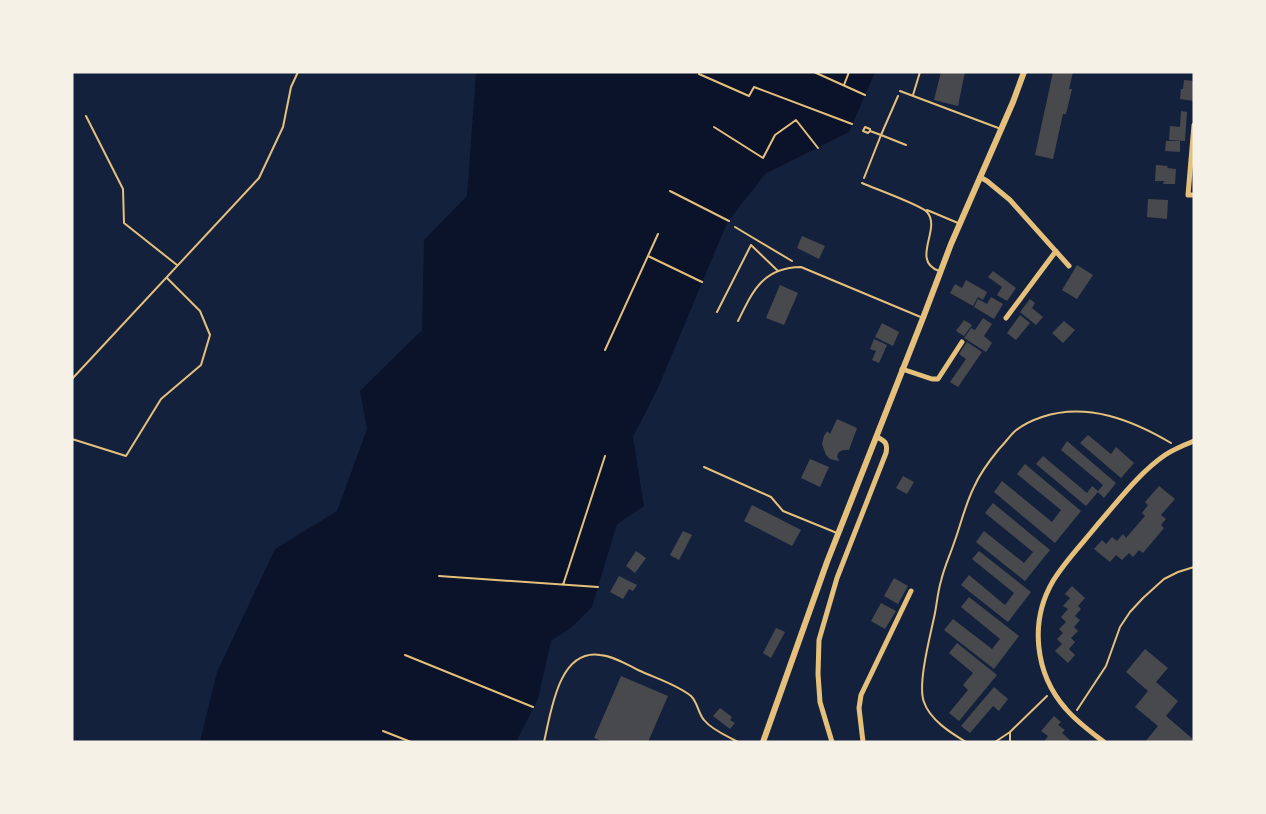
<svg xmlns="http://www.w3.org/2000/svg" width="1266" height="814" viewBox="0 0 1266 814" font-family="'Fira Sans',sans-serif">
<rect width="100%" height="100%" fill="#14213d"/>
<path fill="#0b132b" d="M476 72H875L849 132 765 174 727 223 658 388 633 437 644 506 617 524 592 607 572 627 551 641 538 699 516 742H200L217 672 275 549 337 511 367 429 360 391 422 330 424 240 467 196Z"/>
<path fill="#48494c" d="M941 72H965L958 106 934 100Z
M1053 72H1073L1069 89H1072L1066 114H1063L1053 159 1035 155Z
M1184 80 1194 81V101L1180 99 1181 89H1183Z
M1181 111 1187 112 1185 141 1169 140 1170 126 1180 127Z
M1166 141H1180V152L1165 151Z
M1156 165 1168 166 1167 168 1176 169 1175 184H1163L1164 181H1155Z
M1148 199 1168 200 1167 219 1147 217Z
M802 236 825 246 819 259 797 248Z
M1077 265 1093 275 1077 299 1062 290Z
M993 271 1016 288 1007 301 997 295 1002 287 988 277Z
M966 280 987 292 983 300 978 297 973 306 950 293 955 284 962 288Z
M780 285 798 293 784 325 766 318Z
M991 297 1003 304 994 319 974 307 978 299 987 304Z
M1030 299 1035 303 1032 308 1043 317 1036 325 1020 312Z
M1020 315 1030 323 1016 340 1007 333Z
M983 318 992 324 984 336 992 343 986 352 964 338 971 328 975 330Z
M964 320 972 325 964 336 956 331Z
M1064 321 1075 330 1063 343 1052 333Z
M882 323 899 332 893 346 875 337Z
M874 339 887 345 879 363 872 360 876 351 870 349Z
M967 342 982 352 958 387 950 382 966 359 959 354Z
M837 419 857 428 849 450H843L839 452 837 456 839 461 830 459 826 455 822 444 824 436 827 431 830 434Z
M1088 435 1111 454 1116 447 1134 463 1121 478 1080 443Z
M1067 441 1116 483 1104 498 1098 492 1086 506 1036 464 1043 456 1087 493 1092 486 1098 491 1103 485 1061 450Z
M810 459 829 467 820 487 801 478Z
M1025 464 1081 511 1055 543 994 492 1002 481 1052 522 1061 510 1017 474Z
M903 476 914 482 907 494 896 488Z
M1159 486 1175 499 1161 515 1166 519 1161 525 1164 528 1143 553 1139 550 1133 557 1129 553 1122 560 1116 555 1110 562 1094 549 1102 540 1106 544 1112 537 1117 541 1123 534 1126 538 1145 516 1142 513 1148 505 1145 502Z
M993 503 1050 550 1025 581 976 542 984 531 1024 563 1033 552 985 513Z
M752 505 801 530 792 546 744 521Z
M683 531 692 535 679 560 670 555Z
M636 551 646 558 635 573 626 566Z
M979 551 1031 592 1008 622 961 585 969 575 1005 605 1014 593 972 559Z
M619 576 637 585 633 591 629 589 623 599 610 592Z
M894 578 908 586 898 604 884 596Z
M1072 586 1085 598 1078 606 1081 609 1075 616 1080 620 1074 627 1078 631 1071 638 1075 642 1069 649 1075 655 1068 663 1055 651 1062 644 1057 639 1063 633 1059 629 1066 622 1061 617 1068 609 1063 606 1070 598 1065 594Z
M969 597 1019 636 994 669 944 630 953 619 992 649 1000 639 961 607Z
M881 603 896 611 885 629 871 621Z
M776 628 785 632 771 658 763 653Z
M957 643 997 675 959 721 949 713 968 690 963 685 973 673 949 653Z
M1145 649 1168 668 1156 682 1178 701 1166 716 1194 740V742H1145L1158 726 1135 707 1148 691 1126 672Z
M621 676 668 696 648 742H604L594 738Z
M994 687 1008 699 999 711 993 706 970 733 961 726Z
M720 708 732 717 730 720 735 723 730 729 713 716Z
M1054 716 1061 722 1058 725 1065 730 1062 733 1070 740 1069 742H1047L1045 740 1048 736 1041 731Z"/>
<g fill="none" stroke-linecap="round" stroke-linejoin="round">
<path stroke="#e5c07b" stroke-width="2" d="M814 72 865 95
M699 74 749 96 754 87 852 124
M844 85 849 72
M898 96 881 135 906 145
M86 116 123 189 124 223 177 265
M714 127 763 158 775 135 796 120 818 148
M864 178 881 135 870 131 868 133 863 131 865 127 870 129V131
M670 191 729 221
M735 227 792 261
M648 256 702 282
M605 350 658 234
M72 379 259 178 283 127 291 87 298 72
M72 439 126 456 161 399 201 365 210 335 200 311 167 278
M439 576 598 587
M563 585 605 456
M405 655 533 707
M1077 710 1106 666 1120 627 1130 612 1143 598 1164 579 1178 572 1194 567
M383 731 411 742
M966 742C951 733 930 720 924 702 917 684 931 633 935 613 937 602 938 591 941 581 944 568 950 555 954 543 961 524 965 505 974 487 980 473 990 460 999 449 1004 444 1009 437 1014 432 1022 425 1033 420 1042 417 1087 402 1132 420 1171 443
M995 742 1010 732 1047 696
M1010 742V732"/>
<path stroke="#e5c07b" stroke-width="2" d="M900 91 1001 129
M913 95 920 72
M862 183C873 188 921 205 927 212 942 229 910 260 939 271
M927 210 958 223
M717 312 751 245 778 271
M738 321C753 291 762 268 801 267L923 318
M704 467 771 497 783 511 837 533
M544 742C551 713 558 649 600 655 613 656 626 664 638 670 655 678 676 684 691 696 698 703 698 713 704 720 712 730 727 736 738 742"/>
<path stroke="#e5c07b" stroke-width="5" d="M1194 125 1188 195H1194
M980 177 987 181 1010 200 1069 266
M1006 318 1056 251
M902 369 932 379H938L962 342
M832 742 820 702 818 674 819 640 837 578 886 453C888 443 885 441 877 437
M863 742 859 708 861 695 911 591
M1104 742C1091 732 1077 722 1066 709 1035 674 1029 622 1053 581 1065 561 1083 543 1098 524 1119 500 1139 473 1165 455 1174 449 1184 445 1194 441"/>
<path stroke="#e5c07b" stroke-width="6" d="M763 742 827 562 923 318 951 244 1013 102 1024 72"/>
</g>
<rect width="1266" height="814" fill="none" stroke="#f6f1e7" stroke-width="147"/>
</svg>
